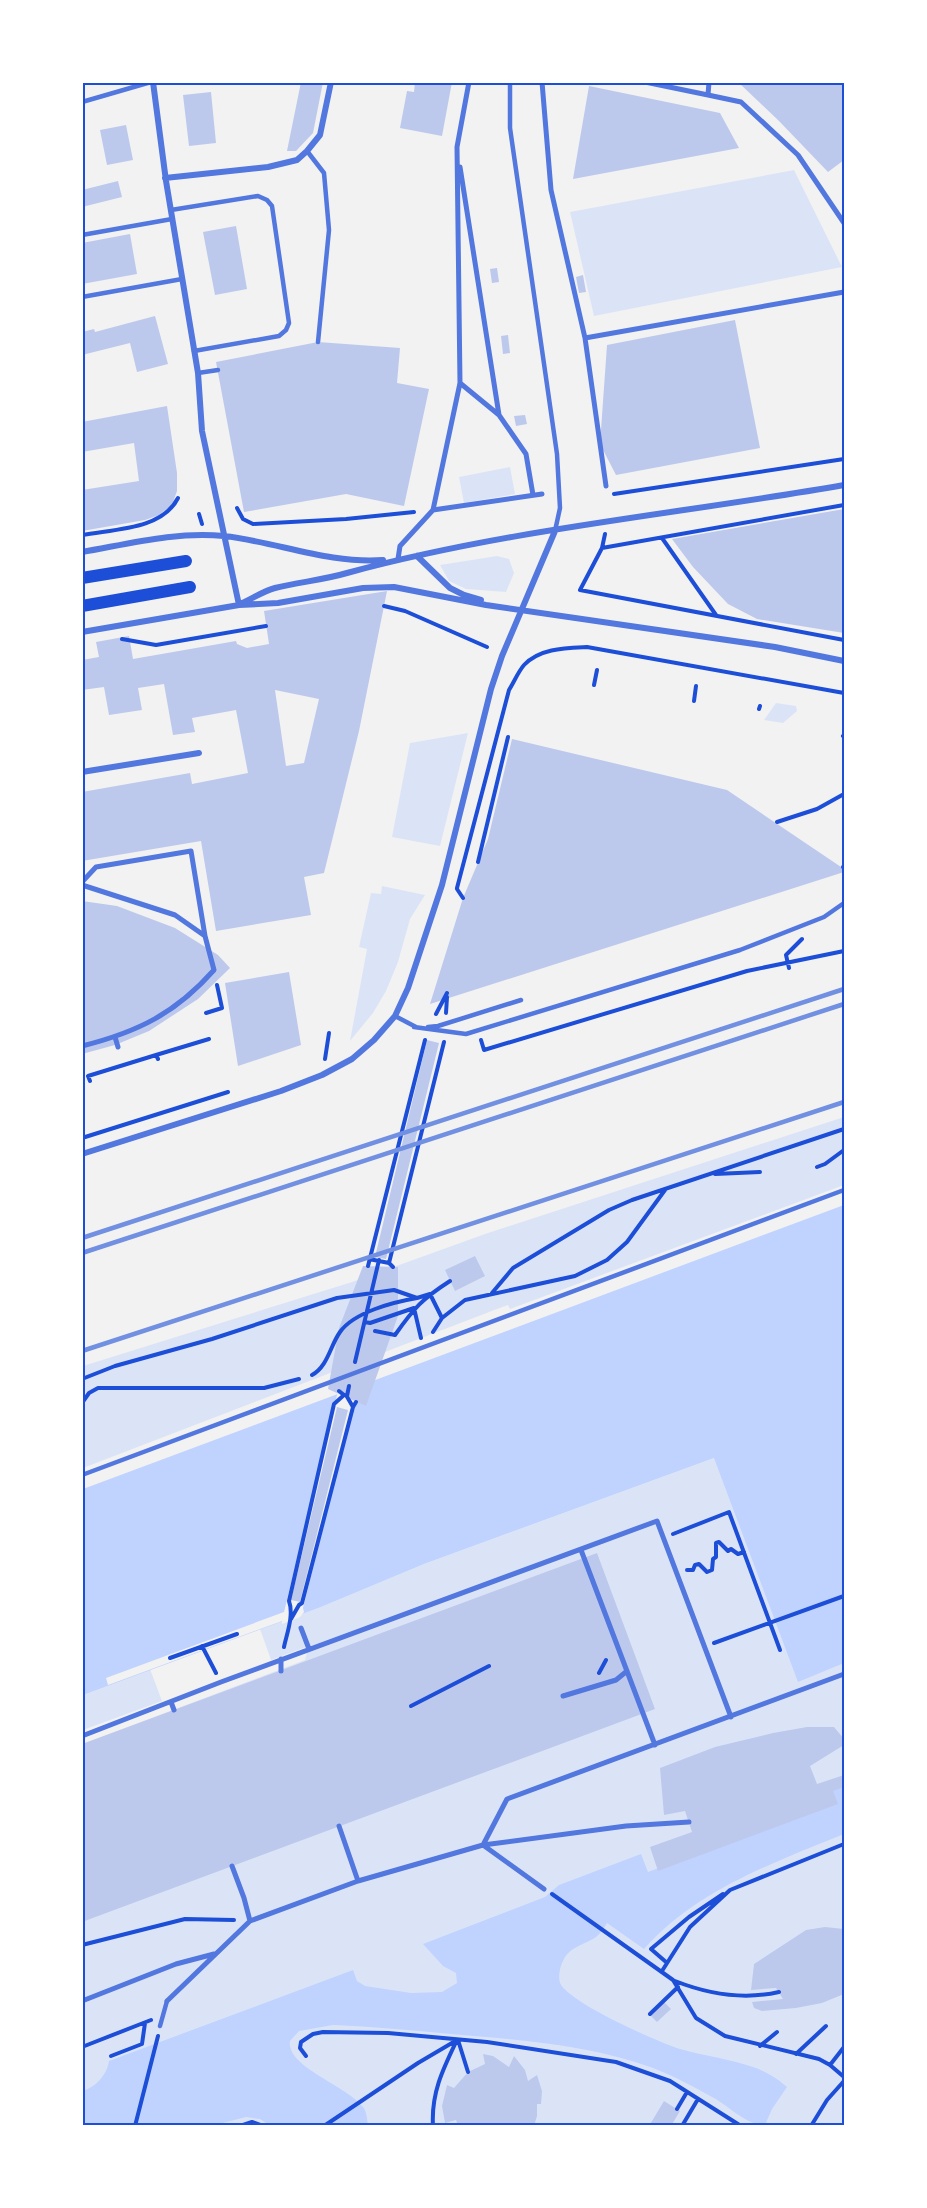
<svg xmlns="http://www.w3.org/2000/svg" width="927" height="2208" viewBox="0 0 927 2208" font-family="'DM Sans',sans-serif">
<rect width="100%" height="100%" fill="#f2f2f2"/>
<path fill="#dbe4f7" d="M794 170 842 267 594 316 570 212Z
M510 467 515 494 464 503 459 477Z
M497 556 509 559 514 573 506 592 466 589 449 581 440 565Z
M776 703 796 706 797 711 783 723 764 720Z
M468 733 440 846 392 837 410 743Z
M382 886 425 895 410 919 398 962 386 991 373 1013 350 1041 367 949 359 947 371 893 381 894Z
M844 1117V1185L510 1309 508 1305 497 1309 83 1468V1366L352 1282 485 1234Z
M844 1447V2125L83 2126V1744L305 1660 309 1646 271 1660 260 1629 321 1607 424 1564 714 1458Z
M150 1669 162 1701 83 1730V1695Z"/>
<path fill="#bfd3fe" d="M844 1205V1663L798 1682 714 1458 424 1564 321 1607 83 1695V1489Z
M844 1785V1834C773 1863 696 1890 644 1949L607 1923C604 1928 600 1934 596 1937 584 1945 569 1947 563 1961 560 1966 558 1977 560 1983 569 2003 658 2042 680 2049 705 2056 731 2059 756 2068 768 2073 777 2078 787 2087L772 2109 765 2125C746 2125 730 2107 714 2098 694 2087 674 2076 653 2068 595 2047 535 2041 474 2036 427 2032 380 2027 333 2025L299 2031 290 2041C286 2067 348 2086 363 2107 367 2112 367 2120 368 2125H269L260 2119 246 2117 215 2125H83L82 2091C95 2088 107 2075 109 2061L353 1970 357 1981 365 1986 411 1993 442 1992 457 1983 456 1973 443 1966 423 1944 545 1897 559 1885 641 1854 648 1872 829 1804 824 1792Z"/>
<path fill="#f2f2f2" d="M360 1382 303 1608 304 1612 300 1617 282 1624V1621L108 1685 106 1678 284 1612 338 1391Z"/>
<path fill="#bdc9ec" fill-rule="evenodd" d="M301 82H323L313 133 296 151H287Z
M415 82H452L442 136 400 128 407 91 414 92Z
M738 82H844V160L828 172 779 121Z
M589 86 720 113 739 148 573 179Z
M211 92 216 143 189 146 183 95Z
M126 125 133 160 107 165 100 130Z
M118 181 122 197 82 207V190Z
M236 226 247 289 215 295 203 232Z
M130 234 137 274 82 284V243Z
M497 268 499 282 492 283 490 269Z
M583 275 586 292 579 293 576 277Z
M155 316 168 364 137 372 130 343 82 355V332L94 329 95 332Z
M735 320 760 448 616 475 600 444 607 345Z
M508 335 510 353 503 354 501 336Z
M318 342 400 348 397 383 429 389 404 506 346 494 244 512 216 362Z
M167 406 177 473V491L172 505 159 515 145 520 82 531V490L139 481 134 443 82 452V422Z
M525 415 527 424 516 426 514 416Z
M844 509V633L757 619 728 604 693 567 672 539Z
M387 591 359 731 324 873 304 877 311 915 216 931 201 841 82 861V792L190 773 192 784 248 773 236 710 192 718 195 732 173 735 164 684 138 688 142 710 109 715 104 687 82 690V660L99 657 96 642 129 636 133 659 236 641 237 644 247 648 269 644 264 611ZM275 690 319 699 304 763 286 766Z
M512 739 727 790 844 869V872L430 1004 463 898 488 839Z
M82 901 117 906 175 928 218 955 230 968 198 999 149 1031 115 1045 82 1054Z
M289 972 301 1045 238 1066 225 983Z
M427 1040 439 1043 386 1259 375 1257Z
M475 1256 485 1276 455 1291 445 1270Z
M363 1266 398 1267V1316L366 1406 328 1389 339 1328Z
M337 1407 348 1410 300 1602 291 1600Z
M597 1553 655 1709 82 1922V1744Z
M807 1727H834L844 1739V1745L810 1766 817 1784 844 1775V1787L833 1791 838 1804 658 1871 650 1847 692 1832 685 1811 664 1815 660 1768 715 1747 773 1733Z
M825 1927 844 1929V1994L822 2003 796 2008 762 2011 754 2008 752 2002 783 1999 776 1988 751 1990 754 1964 806 1930Z
M664 2002 671 2009 657 2022 651 2016Z
M483 2054 493 2056 509 2067 514 2056 525 2070 528 2081 537 2075 542 2091 541 2104H537V2116L534 2126H458L456 2120 445 2123 442 2106 447 2085 454 2088 468 2072 485 2064Z
M664 2101 680 2111 671 2126H649Z"/>
<g fill="none" stroke-linecap="round" stroke-linejoin="round">
<path stroke="#1d4ed8" stroke-width="4" d="M614 494 844 459
M237 508 243 519 253 524 346 519 414 512
M199 514 202 524
M605 534 602 548 580 590 844 640
M82 535C113 529 162 530 178 498
M662 538 716 615
M602 548 844 505
M384 606 405 611 487 647
M122 639 156 645 266 626
M594 685 597 670
M694 701 696 686
M759 709 760 706
M843 736 844 735
M777 822 817 809 844 794
M478 862 508 737
M843 867H844
M457 888 509 690C514 682 518 672 524 665 540 648 566 648 587 647L844 693
M457 889 463 898
M789 968 786 955 802 939
M206 1013 222 1008 217 985
M446 1013 447 997
M436 1014 447 993
M481 1040 484 1050 747 971 844 951
M156 1055 209 1039
M325 1059 329 1033
M90 1081 88 1076 156 1055 158 1059
M82 1138 228 1092
M817 1167 825 1164 844 1150
M715 1174 760 1172
M369 1259 389 1263
M368 1266 425 1040
M393 1267 389 1263 444 1042
M492 1293 513 1268 609 1210 632 1200 844 1129
M417 1298 430 1294 442 1318 433 1332
M442 1318 465 1300 575 1276 607 1260 627 1242 665 1190
M365 1322 370 1323 414 1308 421 1338
M375 1331 395 1335
M395 1335C414 1308 422 1299 450 1281
M355 1362 379 1260
M82 1379 115 1366 212 1339 337 1298 394 1290 417 1298C394 1302 354 1312 340 1332 330 1346 328 1366 312 1375
M346 1395 353 1407
M347 1396 349 1386
M82 1403 89 1393 98 1388H264L299 1379
M673 1534 729 1512 780 1650
M687 1570H693L695 1565 699 1564 707 1572 712 1570 713 1559 716 1557V1543L719 1542 728 1551 731 1549 738 1554 744 1552
M291 1619 299 1605 302 1603 353 1407 356 1402
M714 1643 844 1596
M202 1646 216 1673
M284 1647C287 1633 294 1615 289 1601L334 1404 344 1395 339 1391
M170 1658 237 1634
M599 1673 606 1660
M411 1706 489 1666
M552 1894 673 1980 696 2018 725 2036 819 2059 830 2065 844 2077
M82 1945 185 1919 234 1920
M666 1962 651 1949 689 1917 723 1894
M662 1971 690 1927 730 1890 844 1844
M675 1981C708 1994 744 2000 779 1992
M650 2014 678 1987
M458 2040 468 2072
M760 2046 777 2032
M82 2047 151 2020
M796 2054 826 2026
M111 2056 142 2044 145 2023
M306 2056 300 2048 301 2042 313 2034 323 2032 388 2033 487 2042 616 2062 670 2081 741 2126
M830 2065 844 2047
M677 2109 687 2092
M135 2126 158 2036
M240 2126 252 2122 263 2126
M324 2126 418 2063 457 2040
M433 2126C431 2093 443 2069 457 2040
M682 2126 698 2099
M811 2126 827 2100 844 2081"/>
<path stroke="#5277de" stroke-width="4.5" d="M510 82V128L557 454 560 508 555 531
M82 102 151 82
M307 151 324 173 329 230 318 342
M171 210 258 196 267 200 272 206 289 323 286 330 279 336 194 351
M82 235 172 219
M82 297 182 279
M198 373 218 370
M395 1016 416 1027
M414 1027 466 1034 740 950 824 917 844 903
M428 1027 438 1026 521 1000
M82 1475 844 1190
M160 2026 167 2001"/>
<path stroke="#5277de" stroke-width="5" d="M542 82 551 190 585 338 606 486
M645 82 708 95
M709 82 708 95 741 102 798 155 844 223
M460 167 499 415 526 454 533 495
M585 338 844 292
M460 383 499 415
M433 510 542 494
M398 559 400 546 433 510 460 383 457 147 469 82
M82 882 96 867 191 851 205 936
M82 885 175 915 205 936 214 970C176 1013 138 1032 82 1046
M115 1037 118 1047
M581 1550 655 1745
M301 1628 309 1649
M281 1659V1671
M563 1696 616 1680 627 1671
M171 1702 174 1710
M82 1736 221 1682 657 1521 731 1717
M339 1826 358 1881
M232 1866 244 1898 250 1921
M544 1889 483 1845 507 1799 844 1674
M82 2001 176 1964 214 1954
M167 2001 250 1921 358 1881 483 1845 626 1826 689 1822"/>
<path stroke="#5277de" stroke-width="6" d="M153 82 166 181 198 373 202 431 239 605
M165 178 268 167 297 160 307 151 320 135 331 82
M82 552C128 544 177 531 224 536 277 542 329 564 383 560
M417 556 450 588 464 595 481 600
M242 603C253 598 264 591 275 588 299 582 323 580 347 573 509 529 679 514 844 485
M82 632 239 605 278 603 363 588 394 587 486 605 775 647 844 661
M82 772 199 753
M82 1154 281 1091 322 1075 352 1059 374 1040 395 1016 408 988 442 885 491 689 502 656 555 531"/>
<path stroke="#1d4ed8" stroke-width="12" d="M82 578 186 561
M82 606 190 587"/>
<path stroke="#7290e2" stroke-width="4.5" d="M82 1238 844 989
M82 1253 844 1004
M82 1351 844 1102"/>
</g>
<rect width="927" height="2208" fill="none" stroke="#ffffff" stroke-width="168"/>
<rect x="84" y="84" width="759" height="2040" fill="none" stroke="#1d4ed8" stroke-width="2"/>
</svg>
